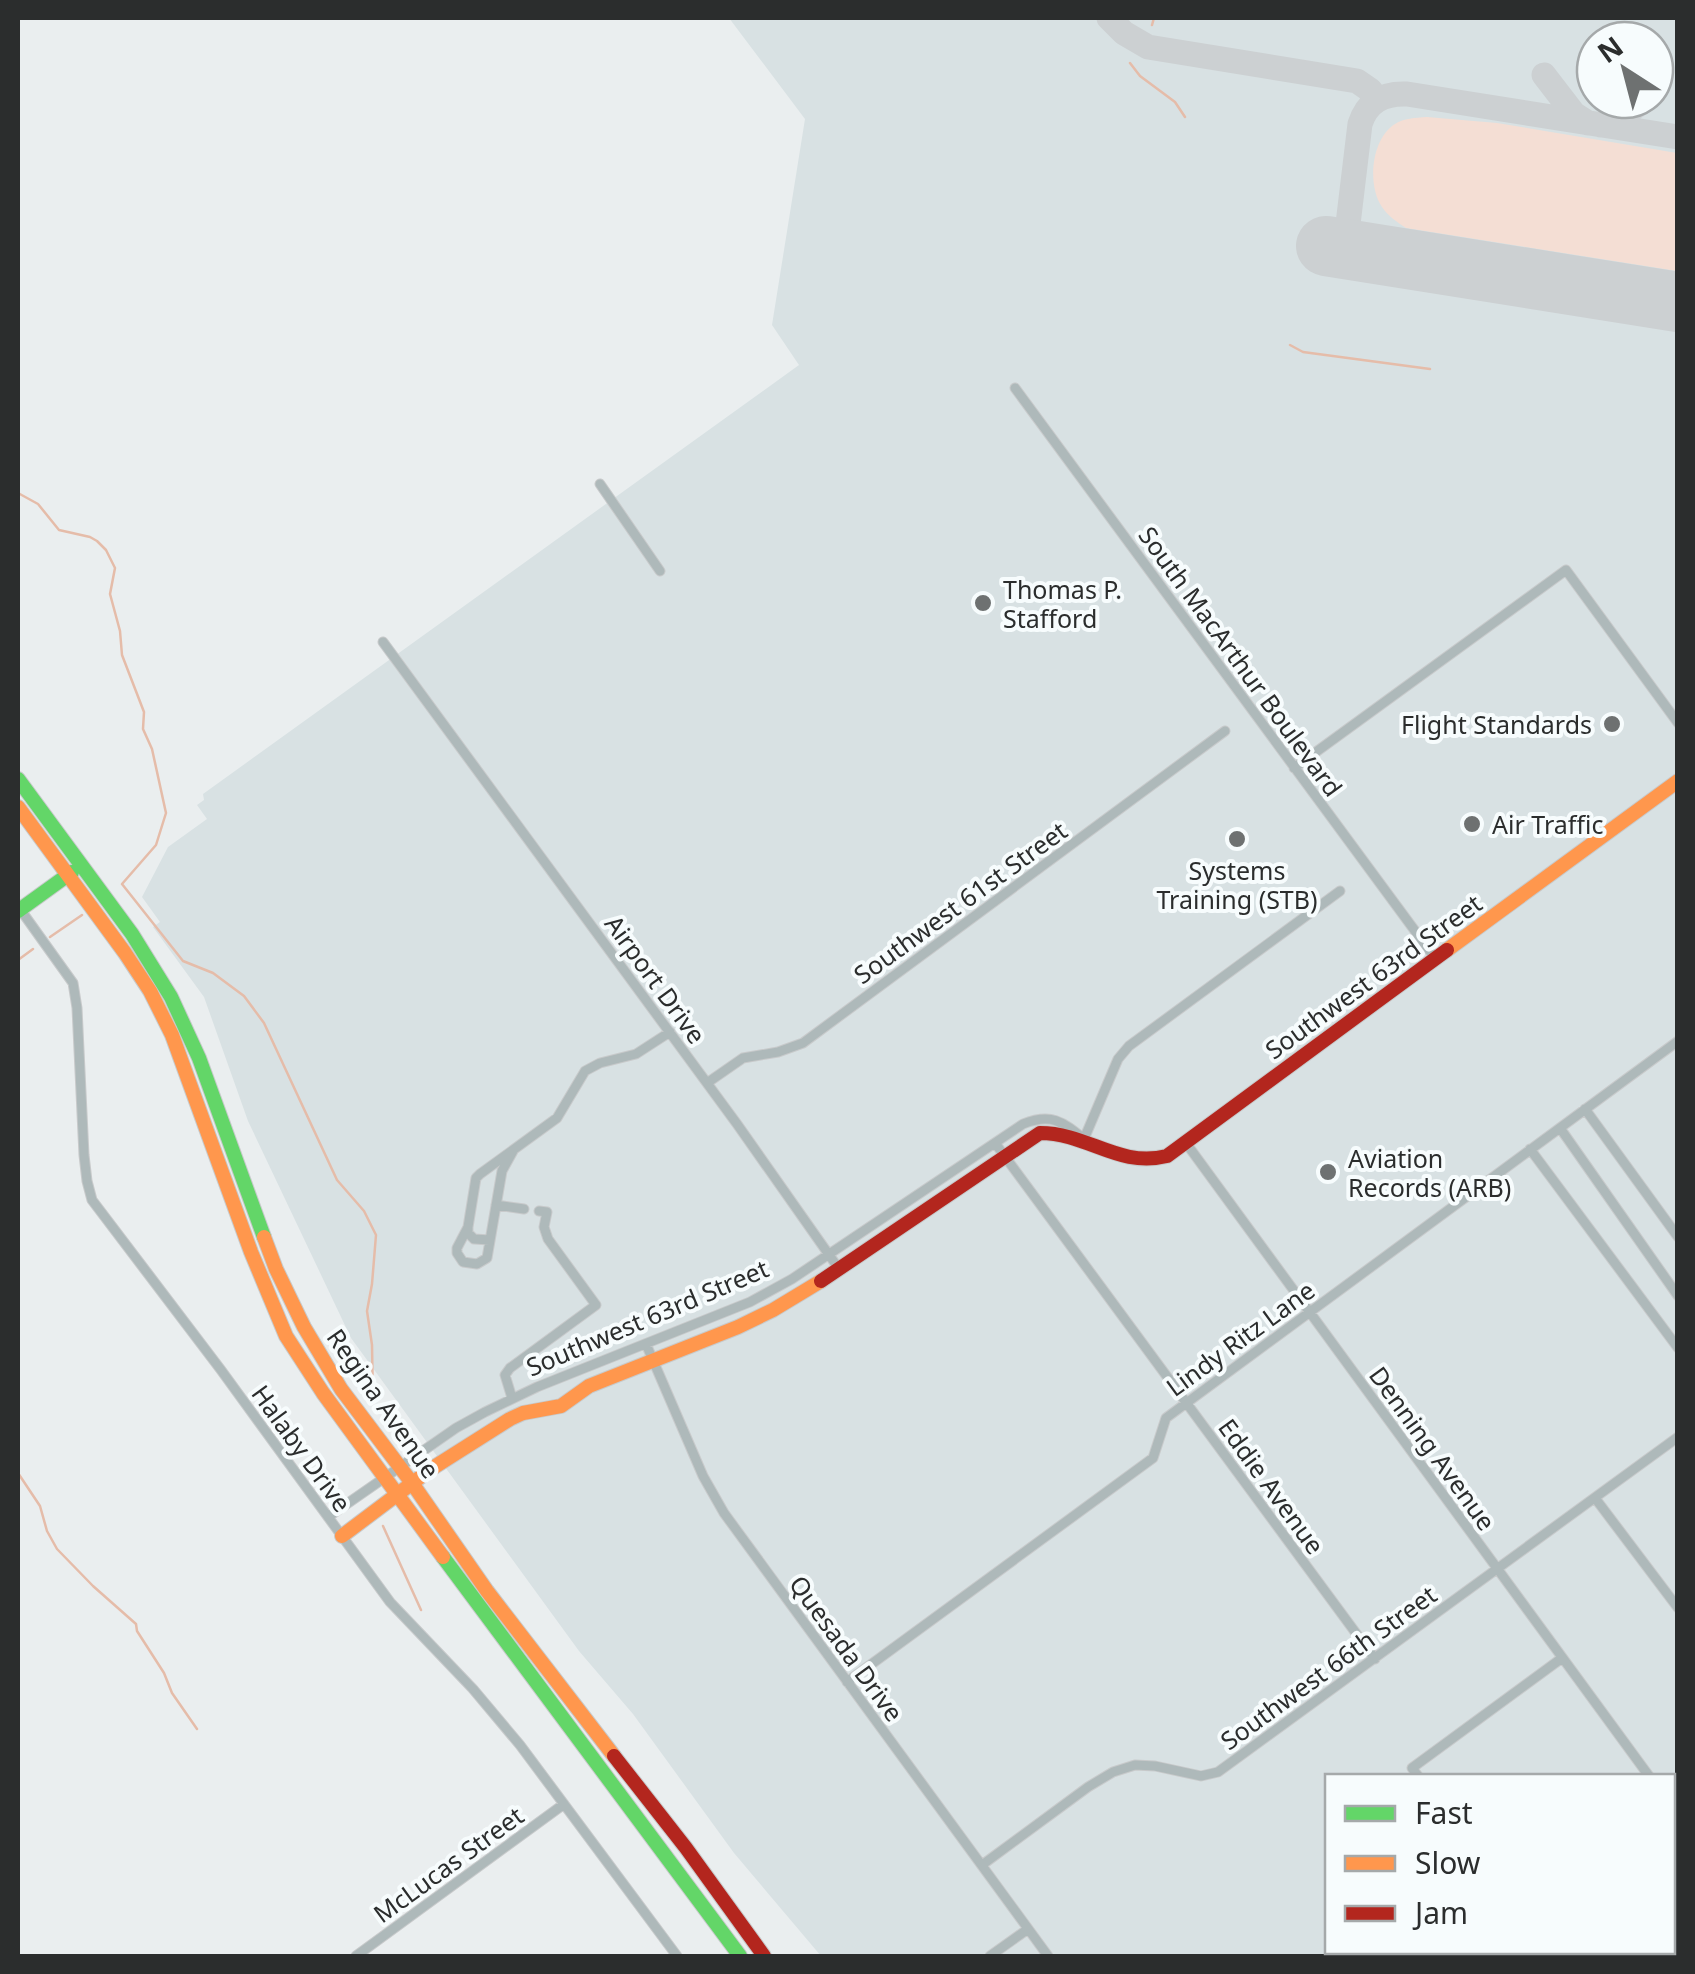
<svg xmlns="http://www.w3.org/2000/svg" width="1695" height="1974" viewBox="0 0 1695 1974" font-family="'Noto Sans',sans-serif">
<rect width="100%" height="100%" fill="#eaeeef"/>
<path fill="#d8e1e3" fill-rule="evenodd" d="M729 18H1677V1956H821L734 1853 633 1714 579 1651 351 1338 248 1121 204 997 153 927 160 922 142 897 168 847 207 819 197 805 204 800 203 794 799 365 772 325 805 119ZM1595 40H1655V100H1595ZM1328 1776H1672V1952H1328Z"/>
<path fill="#f4ded4" d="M1427 117 1497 123 1677 153V271L1406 228C1397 222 1388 216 1382 207 1367 185 1371 139 1395 124 1404 118 1415 118 1427 117Z"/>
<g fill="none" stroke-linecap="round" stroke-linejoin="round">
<path stroke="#e5bca9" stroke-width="2.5" d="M1152 25 1154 18
M1130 63 1140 76 1175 102 1185 117
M1290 345 1303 352 1430 369
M18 493 38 504 59 530 90 537 97 541 106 550 115 568 110 594 120 631 122 655 144 712 143 729 152 749 166 813 156 845 122 884 183 961 213 973 244 996 264 1023 337 1180 364 1211 376 1235 372 1284 367 1311 372 1345 373 1403
M50 937 82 915
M18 960 33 949
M18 1473 40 1506 47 1531 57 1549 93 1586 136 1624 137 1631 164 1673 172 1693 197 1729
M383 1526 421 1610"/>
<path stroke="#ccd0d2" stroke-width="25" d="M1109 18 1124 33 1148 47 1357 81 1370 90 1377 99
M1544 75 1574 114 1588 123
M1601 125 1615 121 1639 104
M1345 249 1360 124C1367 102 1383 93 1407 94L1678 137"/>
<path stroke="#ccd0d2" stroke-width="60" d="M1326 246 1678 302"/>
<defs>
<path id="street" d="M1015 388 1435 958
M600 484 660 571
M383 642 737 1124 839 1269
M1294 768 1566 570 1678 723
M20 909 73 983 77 1008 84 1155 87 1181 92 1200 221 1370 390 1602 473 1689 520 1745 677 1956
M707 1083 743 1058 778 1052 803 1043 1225 731
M1585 1109 1678 1237
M1560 1128 1678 1296
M995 1143 1375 1659
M1186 1143 1649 1776
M1530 1149 1678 1348
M513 1151 502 1171 487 1258 477 1264 463 1262 457 1253V1248L468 1227 476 1178 480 1174 557 1118 585 1071 600 1063 636 1054 670 1032
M496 1205 524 1209
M468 1227V1233L474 1239 490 1240
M646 1344 703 1476 724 1513 1048 1956
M512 1398 505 1375 510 1368 596 1305 548 1239 544 1227 547 1212 539 1211
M1595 1498 1678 1608
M328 1517 456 1428 485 1412 537 1387 750 1302 792 1279 1023 1124C1051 1113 1062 1121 1084 1139L1118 1059 1129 1046 1340 891
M847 1682 1153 1458 1166 1418 1678 1041
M1418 1776 1412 1768 1562 1658
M1672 1809 1678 1815
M982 1865 1088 1787 1113 1772 1135 1765 1155 1766 1201 1776 1218 1772 1678 1437
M1672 1880 1678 1876
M1546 1952 1550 1956
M356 1956 564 1804
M990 1956 1028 1929
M1568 1956 1575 1952"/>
<path id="fast" d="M18 779 132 934 171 997 199 1058 264 1237
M18 911 72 872
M443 1557 740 1956"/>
<path id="slow" d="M18 807 125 953 150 991 172 1035 251 1252 286 1336 323 1393 443 1557
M1447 950 1678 781
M264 1237 276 1269 304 1327 341 1389 412 1483 487 1591 614 1756
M342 1536 431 1469 510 1419 523 1413 561 1406 589 1386 738 1327 773 1310 821 1281"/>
<path id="jam" d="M821 1281 1040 1133C1088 1133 1118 1168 1167 1156L1447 950
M614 1756 686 1848 764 1956"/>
</defs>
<use href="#street" stroke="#c8cacb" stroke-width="11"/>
<use href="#fast" stroke="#c8cacb" stroke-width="16"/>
<use href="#slow" stroke="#c8cacb" stroke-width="16"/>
<use href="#jam" stroke="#c8cacb" stroke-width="16"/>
<use href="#street" stroke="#aeb9ba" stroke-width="9"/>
<use href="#fast" stroke="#63d668" stroke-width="14"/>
<use href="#slow" stroke="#ff974d" stroke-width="14"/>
<use href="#jam" stroke="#b3261e" stroke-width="14"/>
</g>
<g fill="#6e7171" stroke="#f7fcfd" stroke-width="4">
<circle cx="983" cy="603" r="10"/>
<circle cx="1612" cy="724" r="10"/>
<circle cx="1472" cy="824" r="10"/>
<circle cx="1237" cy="839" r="10"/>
<circle cx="1328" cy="1172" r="10"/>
</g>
<g text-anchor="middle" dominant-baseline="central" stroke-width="8" stroke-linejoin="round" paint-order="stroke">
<g font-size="25" fill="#2b2d2d" stroke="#f7fcfd" text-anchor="start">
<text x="1003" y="589">Thomas P.<tspan x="1003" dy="29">Stafford</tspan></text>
<text x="1592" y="724" text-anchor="end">Flight Standards</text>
<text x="1492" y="824">Air Traffic</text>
<text x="1237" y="870" text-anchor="middle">Systems<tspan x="1237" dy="29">Training (STB)</tspan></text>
<text x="1348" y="1158">Aviation<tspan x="1348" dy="29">Records (ARB)</tspan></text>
</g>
<g font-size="25" fill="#2b2d2d" stroke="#f7fcfd">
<text transform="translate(1241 661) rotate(54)">South MacArthur Boulevard</text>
<text transform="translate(960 902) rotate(-36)">Southwest 61st Street</text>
<text transform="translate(1373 976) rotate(-36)">Southwest 63rd Street</text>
<text transform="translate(656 979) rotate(54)">Airport Drive</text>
<text transform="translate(647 1317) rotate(-23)">Southwest 63rd Street</text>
<text transform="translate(1240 1338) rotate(-36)">Lindy Ritz Lane</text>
<text transform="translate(384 1403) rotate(55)">Regina Avenue</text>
<text transform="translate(302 1448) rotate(54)">Halaby Drive</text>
<text transform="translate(1433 1448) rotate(54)">Denning Avenue</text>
<text transform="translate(1272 1486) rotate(54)">Eddie Avenue</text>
<text transform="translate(847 1648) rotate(54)">Quesada Drive</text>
<text transform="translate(1328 1667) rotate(-36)">Southwest 66th Street</text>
<text transform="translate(448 1864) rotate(-36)">McLucas Street</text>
</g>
</g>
<rect width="1695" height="1974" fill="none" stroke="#2b2d2d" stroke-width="40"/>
<rect x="1325" y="1774" width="350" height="180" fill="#f7fcfd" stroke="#a5a9aa" stroke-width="2.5"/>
<rect x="1345" y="1806" width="50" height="15" fill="#63d668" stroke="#a5a9aa" stroke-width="2.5"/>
<text x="1415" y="1824" font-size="30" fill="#2b2d2d">Fast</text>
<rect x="1345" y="1856" width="50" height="15" fill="#ff974d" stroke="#a5a9aa" stroke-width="2.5"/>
<text x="1415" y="1874" font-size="30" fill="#2b2d2d">Slow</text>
<rect x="1345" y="1906" width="50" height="15" fill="#b3261e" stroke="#a5a9aa" stroke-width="2.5"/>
<text x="1415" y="1924" font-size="30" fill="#2b2d2d">Jam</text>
<g transform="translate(1625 70) rotate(324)"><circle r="48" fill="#f7fcfd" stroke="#a5a9aa" stroke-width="2.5"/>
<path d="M0-8L18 38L0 25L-18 38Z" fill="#6e7171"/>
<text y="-15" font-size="28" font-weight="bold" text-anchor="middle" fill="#2b2d2d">N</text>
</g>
</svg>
